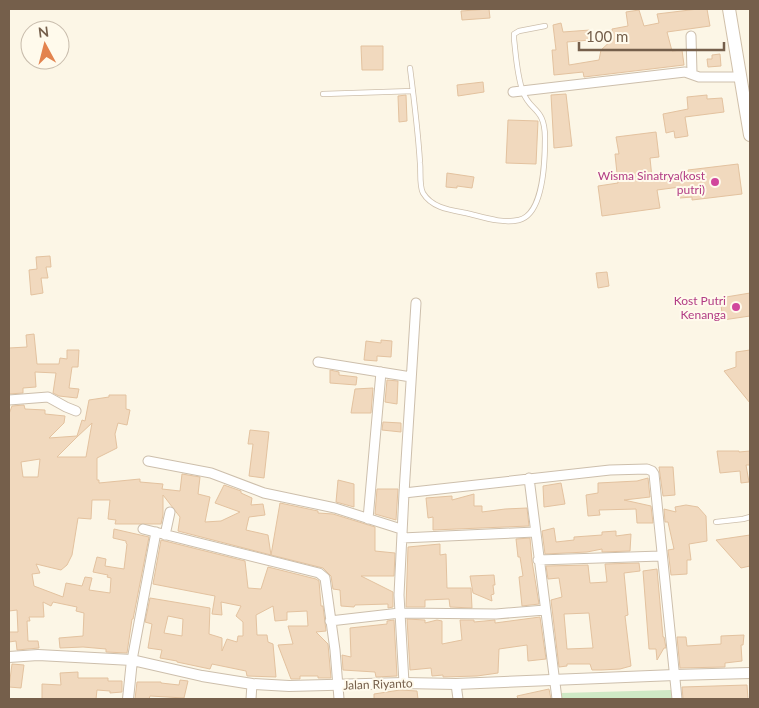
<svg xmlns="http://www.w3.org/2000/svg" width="759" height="708" viewBox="0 0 759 708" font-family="Lato,sans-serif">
<rect width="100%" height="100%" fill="#fcf6e6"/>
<path fill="#cfe9c5" d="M671 690 672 699H562L561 693Z"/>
<path fill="#f1d9be" stroke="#e3c29f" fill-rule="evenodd" d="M489 9 490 18 462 20 461 11Z
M698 9H707L710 26 667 32 672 51 682 50 684 65 584 77 583 72 554 75 552 50H556L553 25 561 23 563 32 590 30V40L567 42 569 65 599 60 601 50 613 39 612 29 628 26 626 12 639 10 644 26 659 23 657 14Z
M361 46H383V70H362Z
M720 54 721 66 708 67 707 59H712V55Z
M483 82 484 92 458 96 457 85Z
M566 94 572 146 554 148 551 95Z
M406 95 407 121 399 122 398 96Z
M707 95V99L722 98 724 112 685 117 688 136 675 138 674 131 666 133 663 114 688 109 687 97Z
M508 120 538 121 536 164 506 163Z
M656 132 659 157 650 158 652 178 689 175 688 170 738 164 742 194 692 200V197L680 198V187L657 190 660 208 602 216 598 186 618 183 615 154H619L616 137Z
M447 173 474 177 472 188 457 186V188L446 187Z
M50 256 51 267H46L48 278H41L43 293 31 295 29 270 37 269 36 257Z
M607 272 609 286 598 288 596 273Z
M750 293V316L723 320 720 298Z
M34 334 37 364H59L60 358 67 359V350H79L78 367H72L69 388 79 389 77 398 59 396 53 393 56 373 35 372 36 387 23 388V393L9 394V348L27 347 26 335Z
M381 340 392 341 391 357 377 356V361L364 360 366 341 381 343Z
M750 350V403L724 371 736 367V352Z
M330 370 339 372V375L357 377 356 385 330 383Z
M387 380 398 381 397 404 385 402Z
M373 388 371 413H351L355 389Z
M109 395H126V409L130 410 127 425 118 423 115 434 117 448 97 458V480H99V483L140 479V482L163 484 162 489 180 491 182 474 200 477 198 494 210 497 205 522 221 521 240 512 215 503 224 485 241 491V493L252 498 251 505 263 504 265 515 249 517 246 530 268 535 271 555 178 531 180 517 163 495V515L161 524H115L116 520 108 519 110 500H92L91 519 78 518 72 555 67 565 61 570 36 564 40 573 32 574 34 586 63 597 66 583 82 586 85 577 92 578 89 590 110 593 111 578 107 577 108 575 93 572 97 557 106 559 105 566 124 569 127 544 126 543V541L113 538 114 529 149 537 133 619H132L127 653 106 652V649L83 647 60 648 59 638 83 636 84 613 76 611 77 607 53 602 51 606 43 602 44 617H29L30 621H27L28 641H38L39 648 17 650 16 641 9 642V632H18L17 610 9 611V414L12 406 24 405 25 409 45 410V414L65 416 64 423 49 438 77 436 82 420 85 421 89 400 109 397ZM92 423 86 457H57L77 437ZM40 459 38 477H23L21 462Z
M383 422 401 423V432L382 430Z
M250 430 269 432 264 478 249 476 253 444H248Z
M717 451H739V452L750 451V465H746L749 482 741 483 740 471 720 473Z
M659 467H673L675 495 663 496Z
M648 478 650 497 624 500 651 506 653 523H637L636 509 599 510 600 515 588 516 586 495 598 493V483L637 481Z
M338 480 354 484V507L336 502Z
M561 483 565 504 544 507 543 486Z
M377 489H398L396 520 375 514Z
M474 494V506H482V512L505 509 527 508 529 526 433 530V517L428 518 426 498 452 496V500Z
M280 503 318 511V513L333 514 375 527V551L395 553 394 576H361L393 592V607L388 608V604L355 605 354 607 341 606 340 590 333 589 331 576 323 568 271 555Z
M686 505 698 507 706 516 707 541 689 544 691 560H687V574L671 575 668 550 674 549 668 522H665L664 509 676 512 675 507Z
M554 528 556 542 574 540V537L602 535V532L616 531V536L631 534 630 551 602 552V549L587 552 545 554 542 531Z
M750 535V566L741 568 716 540Z
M530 538 532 561 539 604 522 606 519 577 523 576 520 557H518L516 539Z
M161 540 245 561 248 588 261 589 268 567 316 579 319 581 321 606H323L326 631 316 632 328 644 331 678H318V676H300V679H291L278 645 293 644 288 626H308L307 611 287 612V620L275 621 273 606 256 615 257 635H267L268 642 273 644 276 677 247 676 246 671 212 664 210 669 177 662V661L160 658 162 650 148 648 152 624 145 622 150 598 210 608 209 634 222 638V651L227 639 237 642 238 636H243V622L236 616 241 606 221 602 222 615 212 614 215 596 153 584ZM168 616 183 619 182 636 164 633Z
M440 544V555L446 554 447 588H471L472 608 450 607 449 599 425 600V607H406L408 547Z
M639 563 640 571 624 573 628 615 625 616 631 666 620 669 601 670H592L590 664H567V666L559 667 551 600 562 597 559 578 548 579 546 566 588 565 590 583 607 582 605 564ZM589 613 593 648 567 649 564 614Z
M657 569 663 637H664L666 648H664L657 660 656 649H649L643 571Z
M494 575 495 585H493L494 594 491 595 492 601 473 593 470 576Z
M540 617 546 659 528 661 527 645 499 649 498 673 477 676 443 677V675L432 676 431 668 410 670 407 619 425 620V623L437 620 442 621V644L462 640 460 620H474V622L495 620V623Z
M394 620 397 676 376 677 375 672 343 670 342 655 351 657 350 628 387 624V621Z
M744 635 743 645H741L742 661 725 663V667L680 668 677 637H686L687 646 721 644V636Z
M12 664 24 665 21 688 9 687Z
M78 672V678H108V681H122V692L110 693V691L97 690 96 699H42V684L61 685 60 673Z
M180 680 188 681 184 698 150 696 149 699H135L137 682H161V683L179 685Z
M747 685 748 699H683L682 687Z
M549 689 551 699H518L517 696Z
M400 690 417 691 418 699H374V694Z"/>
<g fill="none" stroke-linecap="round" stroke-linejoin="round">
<defs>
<path id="service" d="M410 68C414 99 418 131 420 163 421 171 419 186 423 193 432 208 450 210 466 213 483 217 502 224 519 220 544 214 545 158 545 138 545 107 530 112 523 92 517 76 516 56 514 39V34L519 31 545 26
M323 94 413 91
M716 522 743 519 750 517"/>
<path id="minor" d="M691 36 692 73
M513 92 685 72 699 77H739
M318 362 411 377
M9 400 48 397 66 407 76 411
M148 461 211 473 264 493 335 508 401 529
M529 478 557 699
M404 493 416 303
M368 519 381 372
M143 529 319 573 325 578 335 650 339 699
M165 535 170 512
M402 538 535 532
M538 560 661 556
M330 621 400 613 496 614 545 610
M132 660 156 532
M404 683 399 595 404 493 610 470 647 469 652 471 654 474 677 699
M456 684 458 699
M251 699 252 684"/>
<path id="tertiary" d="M9 657 38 655 132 660 202 676 252 684 289 686 404 683 456 684 675 675 750 673
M128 699 132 660"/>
<path id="secondary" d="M729 9 750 135"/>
</defs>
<use href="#service" stroke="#cdbfac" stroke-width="6"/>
<use href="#minor" stroke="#cdbfac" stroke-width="11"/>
<use href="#tertiary" stroke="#cdbfac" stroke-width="12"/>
<use href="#secondary" stroke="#d0c0aa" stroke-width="14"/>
<use href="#service" stroke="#fff" stroke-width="4.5"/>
<use href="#minor" stroke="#fff" stroke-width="9"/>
<use href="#tertiary" stroke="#fff" stroke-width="10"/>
<use href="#secondary" stroke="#fff" stroke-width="12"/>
</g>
<g fill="#d1479c" stroke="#fffaec" stroke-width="2">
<circle cx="715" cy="182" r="5"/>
<circle cx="736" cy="307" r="5"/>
</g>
<g text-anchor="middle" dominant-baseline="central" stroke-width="4" stroke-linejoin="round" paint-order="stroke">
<g font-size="12" fill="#b23c85" stroke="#fffaec" text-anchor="end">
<text x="705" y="175">Wisma Sinatrya(kost<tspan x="705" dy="14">putri)</tspan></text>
<text x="726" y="300">Kost Putri<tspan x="726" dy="14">Kenanga</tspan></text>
</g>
<g font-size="12" fill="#755f4b" stroke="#fffaec">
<text transform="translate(378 684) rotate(-2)">Jalan Riyanto</text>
</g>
</g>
<rect width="759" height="708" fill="none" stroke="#755f4b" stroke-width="20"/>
<g transform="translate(45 45) rotate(353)"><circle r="24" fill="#fffaec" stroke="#c8bcac"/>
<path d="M0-4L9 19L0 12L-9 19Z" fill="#e3834e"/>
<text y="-8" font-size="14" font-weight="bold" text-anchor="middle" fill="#755f4b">N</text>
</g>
<path d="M579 42v8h145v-8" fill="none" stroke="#755f4b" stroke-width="2.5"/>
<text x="586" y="42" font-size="15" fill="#755f4b" stroke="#fffaec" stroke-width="4" paint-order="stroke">100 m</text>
</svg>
